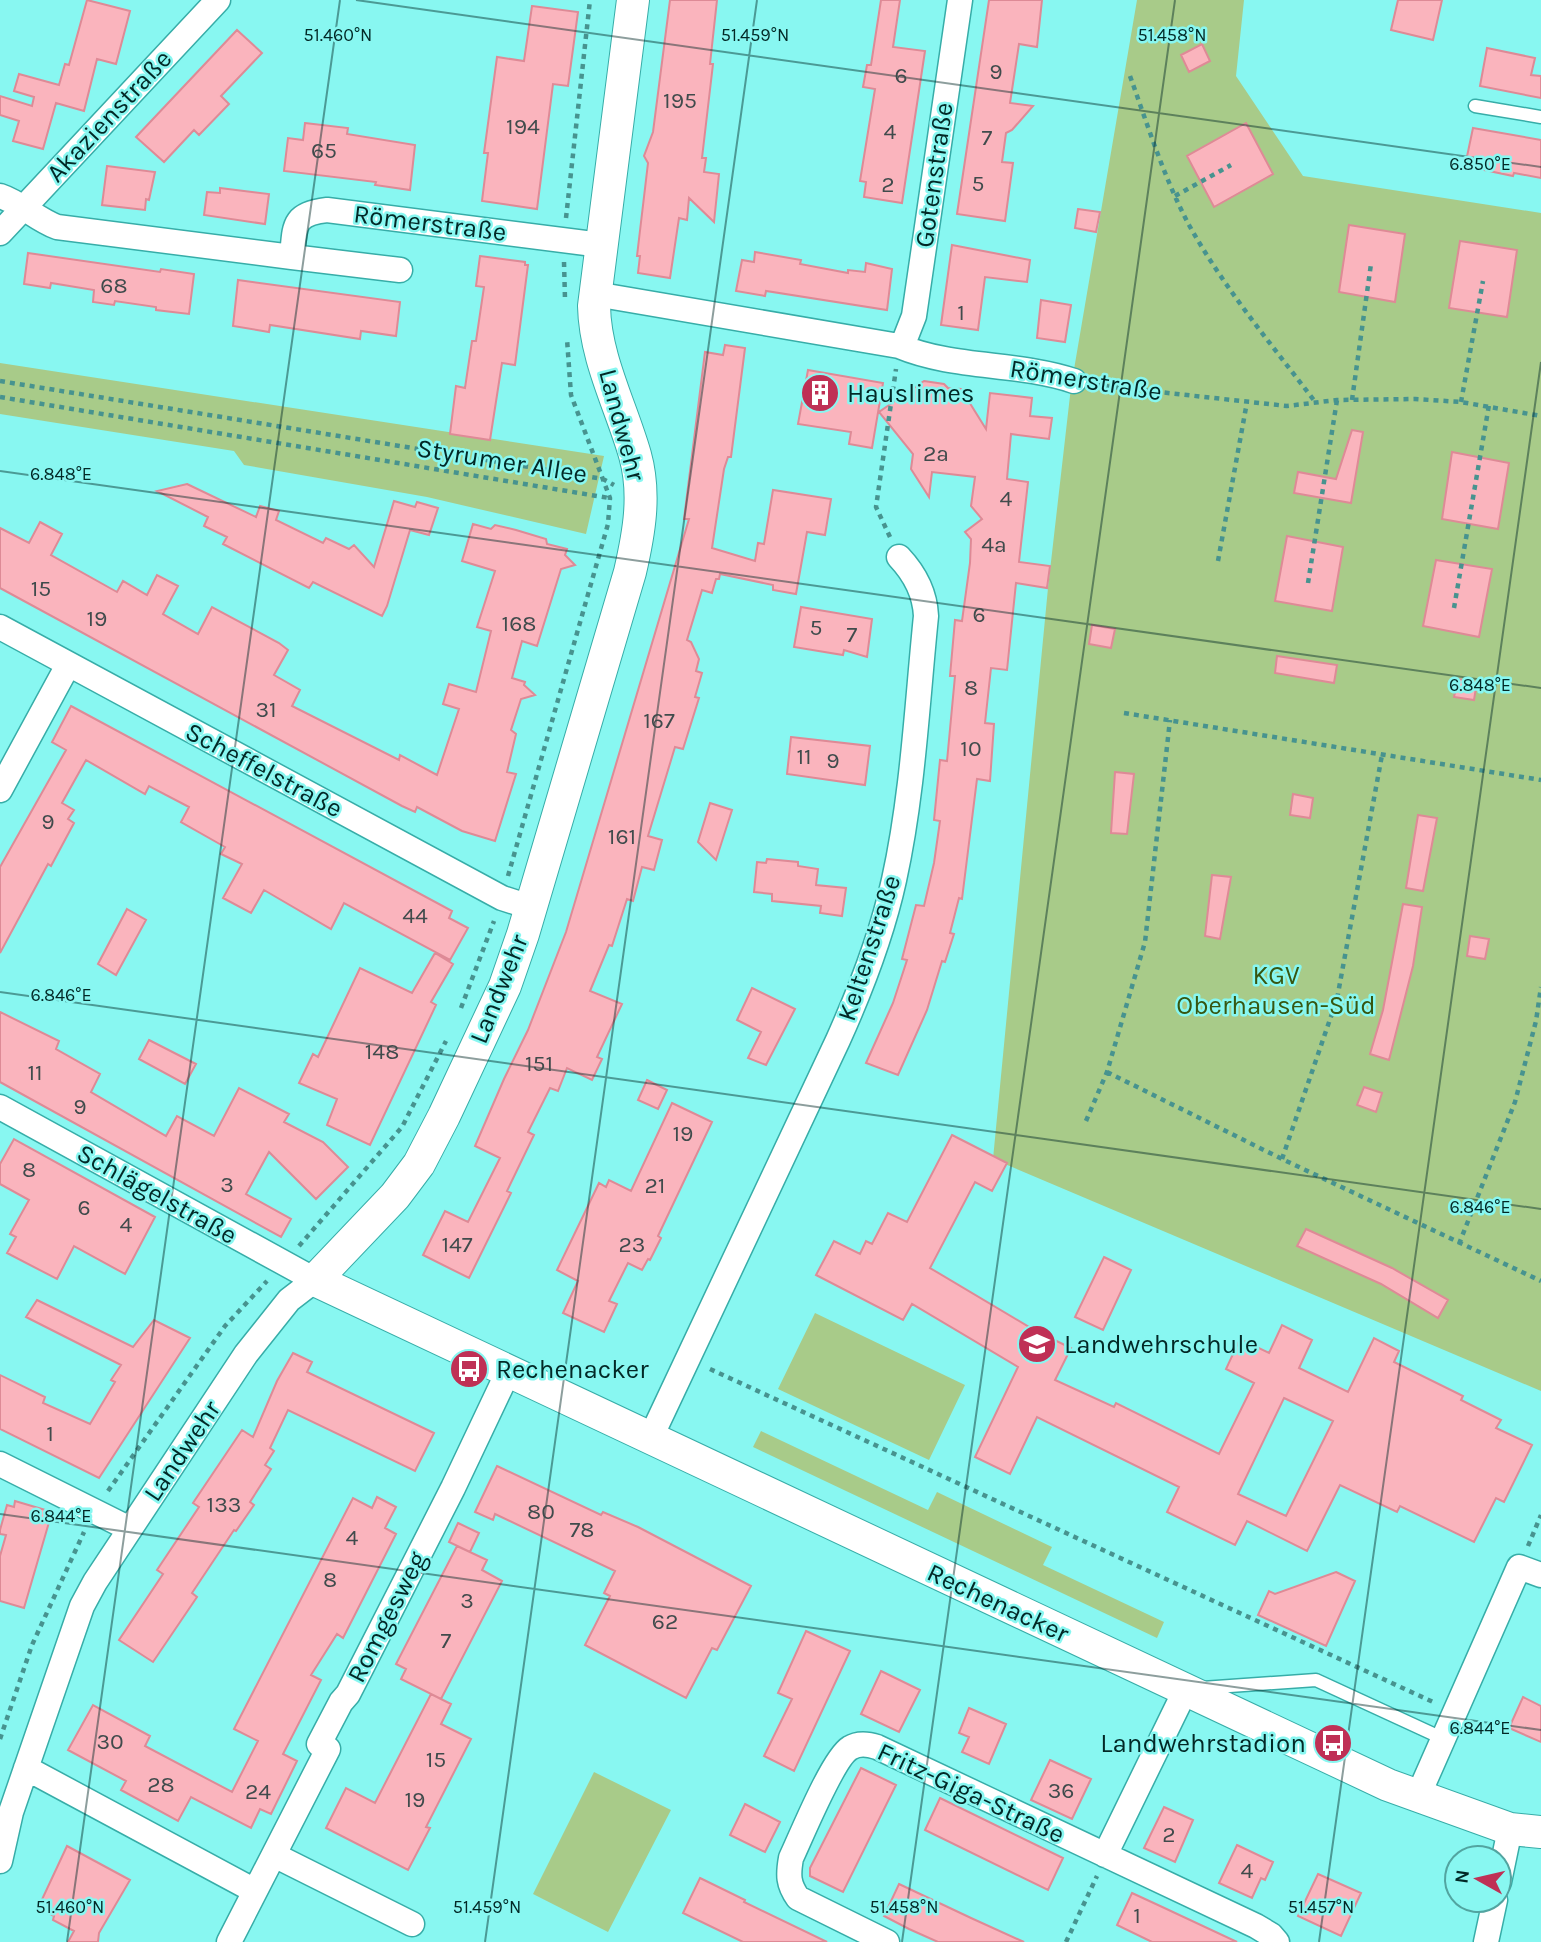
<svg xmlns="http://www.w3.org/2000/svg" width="1541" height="1942" viewBox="0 0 1541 1942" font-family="Karla,sans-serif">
<rect width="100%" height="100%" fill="#88f7f1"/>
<path fill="#a8cb89" d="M1137 0H1244L1236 76 1303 176 1541 213V1391L993 1159 1048 588 1071 387Z
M0 363 604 456 586 534 427 497 244 465 234 451 0 414Z
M815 1313 965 1385 929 1460 778 1389Z
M761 1431 928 1510 937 1492 1052 1547 1043 1565 1164 1622 1157 1638 753 1447Z
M594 1772 671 1810 608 1932 533 1894Z"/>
<path fill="#fab4bd" stroke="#de8a96" stroke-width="2" fill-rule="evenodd" d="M87 0 130 11 116 64 97 59 84 111 56 103 43 149 13 141 19 121 0 115V96L32 106 34 97 14 91 19 74 59 85 65 64 69 65Z
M670 0H717L710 64H713L702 158H706L704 172 719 174 714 222 689 198 687 220 679 218 670 278 638 273 640 256H637L648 163 644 156 653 132Z
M881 0H900L893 47 925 51 902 203 864 197 866 182 860 181 875 89 863 87 867 65H871Z
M989 0H1042L1037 47 1019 44 1010 103 1033 106 1012 130 1006 133 1002 162 1013 163 1005 221 957 214Z
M1398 0H1442L1433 40 1391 30Z
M532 6 578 12 568 86 553 84 537 209 482 201 488 153H484L497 57 524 61Z
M237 30 262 53 221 96 229 104 199 135 194 130 164 162 136 137Z
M1202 44 1210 61 1189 72 1181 55Z
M1487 48 1535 58 1531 75 1541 76V98L1480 86Z
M305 123 348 128 347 134 415 145 410 190 375 185 376 182 284 171 288 138 303 140Z
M1246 123 1273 174 1214 207 1187 156Z
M1473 128 1541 140V178L1514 173 1513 176 1465 166Z
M107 166 155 172 149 200 146 199 145 210 102 205Z
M220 188 269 194 265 224 204 215 207 192 220 193Z
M1078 209 1100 212 1096 232 1075 228Z
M1349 225 1405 234 1395 302 1339 292Z
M1460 241 1517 250 1507 317 1449 308Z
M952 245 1030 260 1027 282 985 277 978 330 941 325Z
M755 252 801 260 800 264 848 273V270L865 272 866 263 892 269 887 310 766 291 765 296 736 291 742 260 754 262Z
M28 253 160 272 161 269 194 274 189 314 156 310V307L115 301 114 305 93 302 94 290 51 283 50 288 24 284Z
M480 256 525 262V265H528L515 365 502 363 490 440 450 434 456 386 465 388 472 341H476L484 287 476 286Z
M238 280 400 302 396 336 361 331 360 339 270 325 269 332 233 326Z
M1041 300 1071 305 1065 342 1037 338Z
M725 345 745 348 731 457H728L724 469 712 548 755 561 758 543 764 544 773 490 831 499 825 535 807 532 796 594 773 590V585L720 574 719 579H716L712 593 702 590 687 640 691 642 699 659 696 671 702 673 695 697 699 698 683 749 675 747 648 836 662 840 654 870 642 867 633 901 627 899 612 946 609 945 590 991 622 1004 597 1057 602 1059 592 1080 567 1068 558 1091 550 1088 528 1132 534 1135 507 1191 511 1193 469 1278 423 1255 445 1211 468 1222 500 1158 475 1146 504 1079 528 1030 566 932 689 519H684L705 352 723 355Z
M808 370 883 383 872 448 849 444 851 432 798 424Z
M924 381 944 384 948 388 961 389 986 429 990 393 1032 398 1030 416 1052 418 1049 439 1011 434 1007 479 1028 482 1019 562 1050 566 1047 588 1016 583 1007 670 991 668 985 723 994 724 990 781 977 779 962 899 959 898 950 933 954 934 945 962 942 961 927 1010 898 1075 866 1063 893 1003 907 960 902 959 916 905 924 906 934 863 940 821 934 820 940 760 947 761 955 676H950L955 620 962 621 970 563 971 539 965 532 982 519 971 506 975 477 932 472 929 497 911 469 913 454 879 412Z
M1352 430 1363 432 1351 503 1294 493 1298 472 1336 479Z
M1452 452 1509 463 1498 529 1442 519Z
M187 484 256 517 260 506 279 511 276 520 323 543 326 538 349 549 354 545 374 567 394 501 415 507 417 502 438 508 429 535 410 530 387 606 382 616 313 582 309 588 223 544 227 537 204 526 208 517 157 491Z
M40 522 62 534 51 555 117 592 123 581 147 595 157 575 178 586 163 614 198 634 212 607 279 643 288 650 274 675 300 690 292 706 399 760 400 755 437 775 459 709 443 704 449 684 476 692 491 631 477 627 495 571 462 561 473 524 491 529 495 525 516 530 546 539 547 544 567 549 565 555 575 565 561 569 537 646 522 641 512 678 525 682 524 685 535 695 521 699 511 730 516 734 507 772 516 774 495 841 462 831 417 807 415 812 402 806 0 588V528L29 543Z
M1287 536 1343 547 1332 611 1275 601Z
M1436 560 1492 569 1479 637 1423 626Z
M801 607 872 619 867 657 844 650 843 655 794 647Z
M1092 625 1115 629 1111 648 1089 644Z
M1277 656 1337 665 1334 683 1275 673Z
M1458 679 1477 682 1474 700 1454 697Z
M71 706 452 911 449 918 468 928 450 960 344 903 331 929 264 890 251 913 223 898 242 864 221 854 225 847 181 822 189 807 149 786 145 794 86 760 62 803 74 810 68 819 74 823 51 866 48 864 0 953V867L66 750 52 742Z
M791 737 870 746 865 785 787 774Z
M1115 772 1134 774 1127 834 1111 833Z
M1293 794 1313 798 1310 818 1290 815Z
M710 803 732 810 716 860 698 842Z
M1418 815 1437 818 1423 891 1406 888Z
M767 859 798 862V866L818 869 816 885 846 888 842 916 820 913 821 906 772 901V894L754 892 757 862 766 863Z
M1212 875 1231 877 1220 939 1205 936Z
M1403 904 1422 907 1413 966 1389 1060 1370 1054 1383 1010Z
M127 909 146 920 116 975 98 964Z
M1470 936 1489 939 1485 959 1467 956Z
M435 953 453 964 431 1002 436 1005 370 1145 327 1125 337 1099 299 1083 313 1054 318 1057 360 968 412 993Z
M752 988 795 1009 766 1065 748 1058 761 1032 737 1020Z
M0 1012 59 1041 56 1049 100 1074 91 1092 166 1136 177 1116 214 1136 239 1088 289 1114 284 1122 323 1142 348 1167 316 1199 269 1152 246 1194 291 1219 281 1237 0 1082Z
M149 1040 196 1064 185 1084 139 1059Z
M647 1080 667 1090 658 1109 638 1100Z
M1364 1087 1382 1093 1376 1112 1357 1105Z
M672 1103 712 1122 658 1236 661 1238 650 1260 648 1259 642 1270 628 1263 609 1301 617 1304 604 1332 563 1313 578 1281 557 1270 599 1183 606 1187 609 1180 631 1191Z
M952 1135 1007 1163 992 1191 975 1182 930 1268 1036 1331 1071 1348 1055 1380 1114 1407 1116 1403 1219 1454 1254 1383 1226 1369 1240 1339 1269 1353 1282 1325 1312 1340 1299 1368 1348 1392 1374 1338 1399 1351 1394 1362 1463 1396 1461 1400 1501 1420 1496 1428 1532 1445 1504 1502 1496 1498 1474 1542 1400 1506 1397 1512 1340 1485 1307 1551 1247 1521 1235 1545 1167 1512 1179 1487 1037 1417 1010 1474 975 1457 1018 1367 912 1304 903 1320 816 1275 834 1241 860 1254 866 1241 872 1244 888 1213 907 1222ZM1284 1398 1333 1421 1286 1516 1238 1494Z
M14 1139 155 1217 125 1274 74 1246 57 1279 7 1253 16 1237 10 1234 29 1200 0 1184V1164Z
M1306 1229 1392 1268 1448 1300 1438 1318 1381 1284 1297 1246Z
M1104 1257 1131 1270 1103 1330 1075 1317Z
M37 1300 133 1347 154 1320 190 1338 99 1478 0 1429V1375L45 1397 43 1403 90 1424 115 1382 111 1380 121 1365 26 1317Z
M293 1353 312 1362 307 1372 434 1433 415 1471 288 1410 270 1448 274 1451 265 1465 271 1469 250 1502 254 1505 236 1531 234 1530 192 1593 197 1597 153 1662 119 1640 163 1574 157 1570 199 1507 193 1503 242 1430 253 1437 277 1381Z
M497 1466 601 1515 603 1512 638 1527 751 1586 717 1650 712 1648 686 1698 585 1645 610 1596 604 1593 615 1571 495 1514 493 1520 475 1512Z
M377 1497 396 1507 385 1528 396 1534 343 1638 337 1634 311 1675 321 1680 283 1754 297 1761 271 1814 260 1809 251 1828 191 1797 178 1821 121 1790 126 1781 68 1750 93 1705 150 1736 145 1746 232 1792 258 1741 234 1729 353 1498 372 1508Z
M15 1501 52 1512 24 1608 0 1601V1556L6 1535 0 1534V1530L7 1505 14 1507Z
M458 1523 479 1533 470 1552 449 1542Z
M457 1546 487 1560 482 1570 502 1581 441 1699 401 1679 406 1669 396 1664Z
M1336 1572 1355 1581 1326 1646 1258 1615 1269 1591 1275 1594Z
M806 1631 850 1651 794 1771 764 1756 792 1699 778 1693Z
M881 1671 920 1690 899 1732 861 1714Z
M431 1694 451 1704 441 1724 471 1739 426 1827 430 1828 408 1870 326 1828 346 1788 375 1803Z
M1523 1697 1541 1706V1742L1509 1728Z
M969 1708 1006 1724 989 1764 962 1752 969 1737 959 1733Z
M1050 1760 1091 1779 1072 1819 1031 1800Z
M861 1768 896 1785 843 1892 810 1876V1868Z
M940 1798 1063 1858 1048 1890 925 1830Z
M745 1804 780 1822 765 1852 730 1835Z
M1164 1807 1193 1820 1175 1862 1144 1848Z
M1237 1845 1273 1862 1265 1880 1261 1878 1252 1898 1219 1883Z
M67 1846 130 1880 99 1933 98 1942H68L74 1931 53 1920 54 1916 38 1908Z
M1318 1874 1361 1893 1341 1936 1298 1916Z
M700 1878 745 1900 744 1902 827 1942H743L683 1913Z
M899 1884 971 1918 1024 1942H938L909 1929 884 1916Z
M1132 1893 1158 1905 1237 1942H1152L1117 1925Z"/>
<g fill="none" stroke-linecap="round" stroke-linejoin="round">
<defs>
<path id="service" d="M1475 106 1541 117
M1202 1688 1316 1680 1444 1739"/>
<path id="minor" d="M0 196C21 203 36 219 57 227L292 257C295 226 292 214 327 210L601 245
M0 233C73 156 145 78 218 0
M292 257 400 270
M595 294 899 346C954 369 1017 362 1074 381
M899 346 905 339 914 316 960 0
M0 627 502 898 530 907
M0 790 68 665
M0 1107 315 1280 289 1300 246 1354 95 1582 82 1606 11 1812 0 1861
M650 1439 838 1040C861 989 882 935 894 880 913 794 917 704 926 616 925 593 915 574 899 557
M0 1464 130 1529
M26 1768 255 1891
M1418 1796 1519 1567 1541 1575
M274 1855 412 1924
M1105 1855 1186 1689
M1499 1882 1510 1829
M229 1942 328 1749 319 1744 341 1702 348 1694 453 1488 508 1372
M887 1942 798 1898C788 1884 788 1875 791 1858 801 1837 833 1758 850 1748 858 1743 868 1744 877 1747L1256 1926 1271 1935 1277 1942
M1486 1942 1495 1900"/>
<path id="tertiary" d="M633 0 594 306C595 358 621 406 635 455 646 494 639 533 630 572L523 934 505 986 444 1116 419 1164 395 1196 315 1280 1388 1785 1510 1829 1541 1832"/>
</defs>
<use href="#service" stroke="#37ada8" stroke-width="15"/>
<use href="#minor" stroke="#37ada8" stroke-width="27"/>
<use href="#tertiary" stroke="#37ada8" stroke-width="34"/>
<path stroke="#47938f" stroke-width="4.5" stroke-dasharray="5 5" stroke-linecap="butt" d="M1130 76C1148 126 1164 178 1189 225 1224 288 1272 345 1316 403
M1175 196 1231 165
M566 218 590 0
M564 262 565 299
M0 381 603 479 614 485
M1095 385 1287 406 1337 400 1415 399 1461 402 1541 416
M0 397 609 498
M1352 400 1371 264
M1461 402 1483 281
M890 537 876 507 896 369
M1218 561 1247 402
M1308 583 1337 400
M1454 608 1489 405
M1124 713 1541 780
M508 876 608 524 610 498 571 395 567 339
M461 1008 494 921
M1107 1072 1282 1159 1541 1281
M1086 1121 1107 1072 1145 942 1170 720
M1282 1159 1337 999 1382 755
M1459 1244 1515 1102 1536 1021 1541 987
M299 1246 402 1127 446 1041
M710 1369 1433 1702
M108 1491 225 1326 267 1281
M1528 1546 1541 1515
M0 1739 32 1645 84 1532
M1066 1942 1097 1876"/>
<use href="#service" stroke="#fff" stroke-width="12"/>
<use href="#minor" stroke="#fff" stroke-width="24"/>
<use href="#tertiary" stroke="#fff" stroke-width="32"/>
</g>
<path fill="none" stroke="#022826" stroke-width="2" stroke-opacity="0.45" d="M356 0 1541 167M0 471 1541 688M0 992 1541 1209M0 1514 1541 1730M67 1942 340 0M485 1942 757 0M902 1942 1175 0M1319 1942 1541 362"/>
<defs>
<symbol id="building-disc" viewBox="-11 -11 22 22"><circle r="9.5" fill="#bf3055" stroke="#88f7f1"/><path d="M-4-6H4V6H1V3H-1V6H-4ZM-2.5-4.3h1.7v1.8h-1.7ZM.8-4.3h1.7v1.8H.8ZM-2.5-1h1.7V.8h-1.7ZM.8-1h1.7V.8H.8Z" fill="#fff"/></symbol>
<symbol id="school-disc" viewBox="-11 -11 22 22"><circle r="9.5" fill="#bf3055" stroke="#88f7f1"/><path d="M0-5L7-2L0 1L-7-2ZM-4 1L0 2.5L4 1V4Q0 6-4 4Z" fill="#fff"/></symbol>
<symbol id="bus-disc" viewBox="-11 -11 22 22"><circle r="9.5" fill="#bf3055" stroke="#88f7f1"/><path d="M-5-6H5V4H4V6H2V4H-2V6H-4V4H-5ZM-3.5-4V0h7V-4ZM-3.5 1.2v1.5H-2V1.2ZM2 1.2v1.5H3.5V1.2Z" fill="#fff"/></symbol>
</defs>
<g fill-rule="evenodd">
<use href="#building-disc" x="798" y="371" width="44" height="44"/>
<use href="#school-disc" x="1015" y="1322" width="44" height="44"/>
<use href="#bus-disc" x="447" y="1347" width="44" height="44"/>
<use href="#bus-disc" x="1311" y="1721" width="44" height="44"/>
</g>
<g text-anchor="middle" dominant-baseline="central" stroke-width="5" stroke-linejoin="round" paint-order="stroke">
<g font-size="23" fill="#404b4c">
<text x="996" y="71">9</text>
<text x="901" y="75">6</text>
<text x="680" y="100">195</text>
<text x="523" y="126">194</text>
<text x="890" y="131">4</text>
<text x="987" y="137">7</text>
<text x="324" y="150">65</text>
<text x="978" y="183">5</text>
<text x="888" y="184">2</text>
<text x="114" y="285">68</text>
<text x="961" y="312">1</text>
<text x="936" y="453">2a</text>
<text x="1006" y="498">4</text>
<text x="994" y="544">4a</text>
<text x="41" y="588">15</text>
<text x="979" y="614">6</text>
<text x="97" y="618">19</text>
<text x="519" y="623">168</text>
<text x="816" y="627">5</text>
<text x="852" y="634">7</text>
<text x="971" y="687">8</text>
<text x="266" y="709">31</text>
<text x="659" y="720">167</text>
<text x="971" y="748">10</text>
<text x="804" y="756">11</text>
<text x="833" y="760">9</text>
<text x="48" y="821">9</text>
<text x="622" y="836">161</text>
<text x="415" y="915">44</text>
<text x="382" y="1051">148</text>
<text x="539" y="1063">151</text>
<text x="35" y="1072">11</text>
<text x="80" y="1106">9</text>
<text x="683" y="1133">19</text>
<text x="29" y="1169">8</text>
<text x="227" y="1184">3</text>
<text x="655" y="1185">21</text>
<text x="84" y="1207">6</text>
<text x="126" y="1224">4</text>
<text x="457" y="1244">147</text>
<text x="632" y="1244">23</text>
<text x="50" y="1433">1</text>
<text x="224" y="1504">133</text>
<text x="541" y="1511">80</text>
<text x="582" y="1529">78</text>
<text x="352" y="1537">4</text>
<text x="330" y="1579">8</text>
<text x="467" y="1600">3</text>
<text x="665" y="1621">62</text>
<text x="446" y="1640">7</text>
<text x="110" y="1741">30</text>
<text x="436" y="1759">15</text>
<text x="161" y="1784">28</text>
<text x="1061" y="1790">36</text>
<text x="258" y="1791">24</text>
<text x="415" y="1799">19</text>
<text x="1169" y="1834">2</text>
<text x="1247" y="1870">4</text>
<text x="1137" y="1915">1</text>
</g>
<g font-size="26" fill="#022826" stroke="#88f7f1">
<text transform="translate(109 116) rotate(-47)">Akazienstraße</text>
<text transform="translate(934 175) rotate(-82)">Gotenstraße</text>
<text transform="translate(430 223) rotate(7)">Römerstraße</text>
<text transform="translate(1086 380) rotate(9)">Römerstraße</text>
<text transform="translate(622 425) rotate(75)">Landwehr</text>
<text transform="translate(502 461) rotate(9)">Styrumer Allee</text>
<text transform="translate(264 770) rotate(28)">Scheffelstraße</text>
<text transform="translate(869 948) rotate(-72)">Keltenstraße</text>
<text transform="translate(499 989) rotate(-68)">Landwehr</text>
<text transform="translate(157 1194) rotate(29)">Schlägelstraße</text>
<text transform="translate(182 1451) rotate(-56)">Landwehr</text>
<text transform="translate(998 1603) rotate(25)">Rechenacker</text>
<text transform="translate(387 1617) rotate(-63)">Romgesweg</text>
<text transform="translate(971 1793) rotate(25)">Fritz-Giga-Straße</text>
</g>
<g font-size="26" fill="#022826" stroke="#88f7f1" text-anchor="start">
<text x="847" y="393">Hauslimes</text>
<text x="1064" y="1344">Landwehrschule</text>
<text x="496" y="1369">Rechenacker</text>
<text x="1306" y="1743" text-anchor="end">Landwehrstadion</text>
</g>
<g font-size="26" fill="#375610" stroke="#88f7f1">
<text x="1276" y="975">KGV<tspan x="1276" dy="30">Oberhausen-Süd</tspan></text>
</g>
</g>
<g font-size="18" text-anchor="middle" fill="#022826" stroke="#88f7f1" stroke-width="5" stroke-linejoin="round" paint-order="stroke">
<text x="338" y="41">51.460°N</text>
<text x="755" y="41">51.459°N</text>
<text x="1172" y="41">51.458°N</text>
<text x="1480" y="170">6.850°E</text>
<text x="61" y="480">6.848°E</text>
<text x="1480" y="691">6.848°E</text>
<text x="61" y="1001">6.846°E</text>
<text x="1480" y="1213">6.846°E</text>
<text x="61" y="1522">6.844°E</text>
<text x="1480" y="1734">6.844°E</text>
<text x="70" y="1913">51.460°N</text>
<text x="487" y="1913">51.459°N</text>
<text x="904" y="1913">51.458°N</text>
<text x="1321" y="1913">51.457°N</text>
</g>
<g transform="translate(1478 1879) rotate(278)"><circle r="33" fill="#88f7f1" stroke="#52a4a0" stroke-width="2"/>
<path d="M0-5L12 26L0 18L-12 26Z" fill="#bf3055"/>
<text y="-10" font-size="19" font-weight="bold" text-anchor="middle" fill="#022826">N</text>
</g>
</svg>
